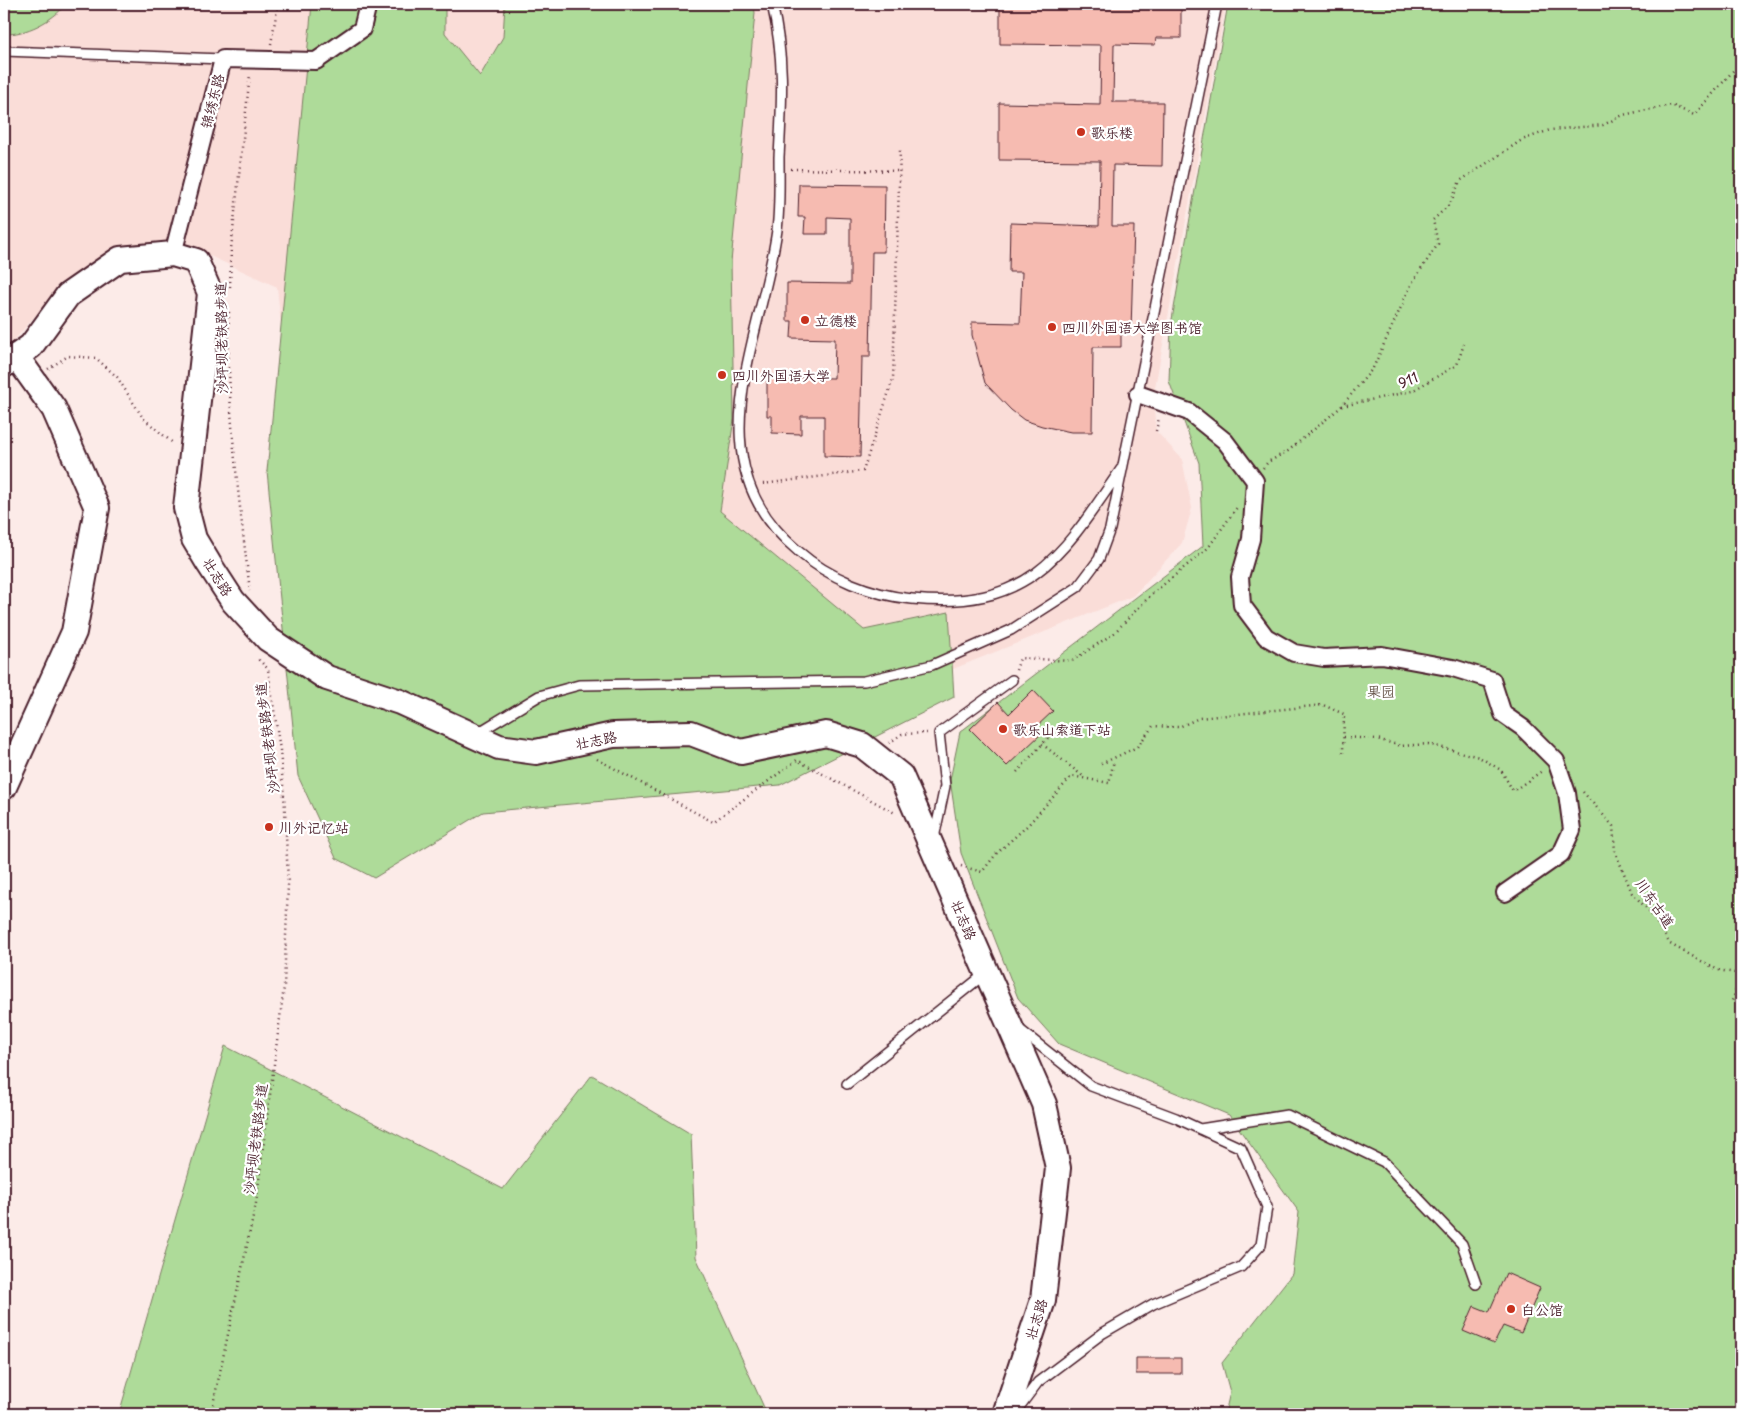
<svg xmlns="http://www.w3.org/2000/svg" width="1745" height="1418" viewBox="0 0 1745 1418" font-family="'Playpen Sans','LXGW WenKai TC',sans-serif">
<rect width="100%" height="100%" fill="#fcebe8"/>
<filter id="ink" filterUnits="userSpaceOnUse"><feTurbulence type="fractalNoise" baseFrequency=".02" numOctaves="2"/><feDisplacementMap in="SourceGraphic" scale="10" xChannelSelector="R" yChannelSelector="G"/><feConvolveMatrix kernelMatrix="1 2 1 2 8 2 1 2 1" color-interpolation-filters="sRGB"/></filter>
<g filter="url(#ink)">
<path fill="#faddd8" d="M4 4H1226L1153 398 1156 431 1182 459 1192 508 1182 543 1133 596 931 678 312 623 277 287 197 250 59 288 4 352Z"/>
<path fill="#aedb99" stroke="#7c7d62" d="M4 4H66C53 21 25 35 4 34Z
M312 4H445V33L480 76 503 37 505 4H754L755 13 731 262 734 419 720 511 864 630 949 612 954 697 780 785 483 812 374 878 336 858 298 776 267 471Z
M1228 4H1741V1414H1225L1230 1392 1222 1363 1292 1274 1299 1212 1229 1115 1059 1044 1018 998 961 853 950 780 960 732 1203 546 1199 463 1169 381 1171 325Z
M225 1046 503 1189 592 1075 691 1134 696 1257 767 1414H119Z"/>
<path fill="#f6bbb1" stroke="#4a1f2b" d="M1000 4H1181V38H1156L1155 45 1114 44 1113 102H1163L1162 166 1113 165 1112 226H1134L1131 331H1121V347H1093L1092 432H1071L1042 426 1024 420 1011 410 985 383 972 335V322L1020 323 1022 272H1009L1010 223 1099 226 1100 161 999 160V103L1100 105 1101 45 1000 44Z
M799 184 885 185 884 252H872L870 357H862L860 457 824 456V416H801V434L772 433V416H767V377L834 378 835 339 791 338 792 321H787V283L850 284V218L827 217V234H804L805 217H798Z
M1033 690 1053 711 1035 728 1041 734 1007 766 970 729 998 702 1009 714Z
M1506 1273 1540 1288 1521 1333 1503 1326 1494 1344 1463 1331 1474 1306 1489 1312Z
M1136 1358H1181V1374H1136Z"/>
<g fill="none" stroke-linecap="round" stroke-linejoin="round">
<defs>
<path id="lane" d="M772 4C785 59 782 101 779 157 779 181 780 206 777 230 762 340 691 462 798 551 829 578 871 595 912 599 1029 611 1062 556 1121 469
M4 51 223 59
M476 734 539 696 579 685 864 681 932 665 1011 630 1078 587 1099 559 1110 529 1217 4
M934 838 945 786 939 733 1012 680
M847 1084 986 973
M1200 1129 1287 1115 1384 1162 1462 1244 1476 1284
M1014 1414 1038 1382 1103 1333 1153 1304 1241 1267 1261 1245 1267 1207 1241 1148 1176 1118 1091 1086 1019 1029"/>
<path id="street" d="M173 254 223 59 316 61 362 29 368 4
M1138 394 1189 412 1225 441 1255 481 1251 539 1240 577 1242 605 1266 637 1294 653 1324 658 1382 655 1453 668 1492 680 1503 714 1523 728 1556 761 1567 793 1572 830 1561 854 1505 893"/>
<path id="secondary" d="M4 365 31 346 68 295 120 259 173 254 196 261 210 293 186 508 194 539 209 564 233 601 268 639 327 678 400 702 499 747 536 752 613 735 691 733 741 752 826 734 862 745 901 776 1044 1104 1058 1168 1043 1300 1005 1414
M4 787 74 632 97 508 54 409 16 356"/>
</defs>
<use href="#lane" stroke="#4a1f2b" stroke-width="12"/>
<use href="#street" stroke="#4a1f2b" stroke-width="20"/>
<use href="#secondary" stroke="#4a1f2b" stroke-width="28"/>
<path stroke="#4a1f2b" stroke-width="2.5" stroke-dasharray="1 4" stroke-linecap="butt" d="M271 44 278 4
M791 169 899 171
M230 287 231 249 250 74
M229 312C226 405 239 499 250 591
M48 369 68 356 96 358 117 377 143 418 174 444
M1342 406 1412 391 1457 365 1464 344
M1156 431 1159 418
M1263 468 1268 462 1288 451 1341 407 1373 368 1412 283 1438 244 1433 220 1450 204 1460 181 1522 140 1550 130 1603 125 1623 115 1671 105 1694 115 1741 62
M763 484 863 471 893 379 900 150
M1016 670 1020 658 1072 661 1114 633 1152 594 1208 548 1238 506
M1344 737 1377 739 1401 746 1428 744 1479 757 1501 770 1513 791 1542 771
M889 743 902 734 927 733
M1042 744 1084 777
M597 759 713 822 797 760 895 813
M1101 764 1137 747 1153 726 1179 727 1199 718 1323 705 1344 714 1343 753
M1017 772 1055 730
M1583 792 1613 826 1615 851 1632 893 1650 912 1670 944 1718 970 1741 974
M961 866 982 872 997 853 1027 826 1072 776 1109 783 1114 760
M1741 976 1732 1001 1741 1003
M211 1414 256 1203 284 987 288 884 285 808 280 750 268 669 259 660 258 656"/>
<use href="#lane" stroke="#fff" stroke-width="9"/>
<use href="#street" stroke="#fff" stroke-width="16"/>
<use href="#secondary" stroke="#fff" stroke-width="24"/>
</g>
</g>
<g fill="#c8321e" stroke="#fff" stroke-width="2">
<circle cx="1081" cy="132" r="5"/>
<circle cx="805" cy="320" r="5"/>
<circle cx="1052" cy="327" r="5"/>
<circle cx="722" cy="375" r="5"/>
<circle cx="1003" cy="729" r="5"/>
<circle cx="269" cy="827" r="5"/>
<circle cx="1511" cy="1309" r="5"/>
</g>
<g text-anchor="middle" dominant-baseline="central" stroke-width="4.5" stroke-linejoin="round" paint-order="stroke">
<g font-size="14" fill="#4a1f2b" stroke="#fff">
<text transform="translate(212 101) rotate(-76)">锦绣东路</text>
<text transform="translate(221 338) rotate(-91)">沙坪坝老铁路步道</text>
<text transform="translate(1408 380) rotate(-23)">911</text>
<text transform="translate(218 577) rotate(58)">壮志路</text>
<text transform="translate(267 738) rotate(-97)">沙坪坝老铁路步道</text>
<text transform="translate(596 740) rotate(-11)">壮志路</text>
<text transform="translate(1655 903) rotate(55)">川东古道</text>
<text transform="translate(964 920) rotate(67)">壮志路</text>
<text transform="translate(255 1139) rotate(-83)">沙坪坝老铁路步道</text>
<text transform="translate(1036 1319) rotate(-73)">壮志路</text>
</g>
<g font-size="14" fill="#4a1f2b" stroke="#fff" text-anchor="start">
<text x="1091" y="132">歌乐楼</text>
<text x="815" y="320">立德楼</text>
<text x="1062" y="327">四川外国语大学图书馆</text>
<text x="732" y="375">四川外国语大学</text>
<text x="1013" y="729">歌乐山索道下站</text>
<text x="279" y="827">川外记忆站</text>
<text x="1521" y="1309">白公馆</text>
</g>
<g font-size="14" fill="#68574c" stroke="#fff">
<text x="1381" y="691">果园</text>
</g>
</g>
<rect width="1745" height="1418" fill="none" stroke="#fff" stroke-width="20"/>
<rect x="10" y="10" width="1725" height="1398" fill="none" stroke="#4a1f2b" stroke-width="2" filter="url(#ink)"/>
</svg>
